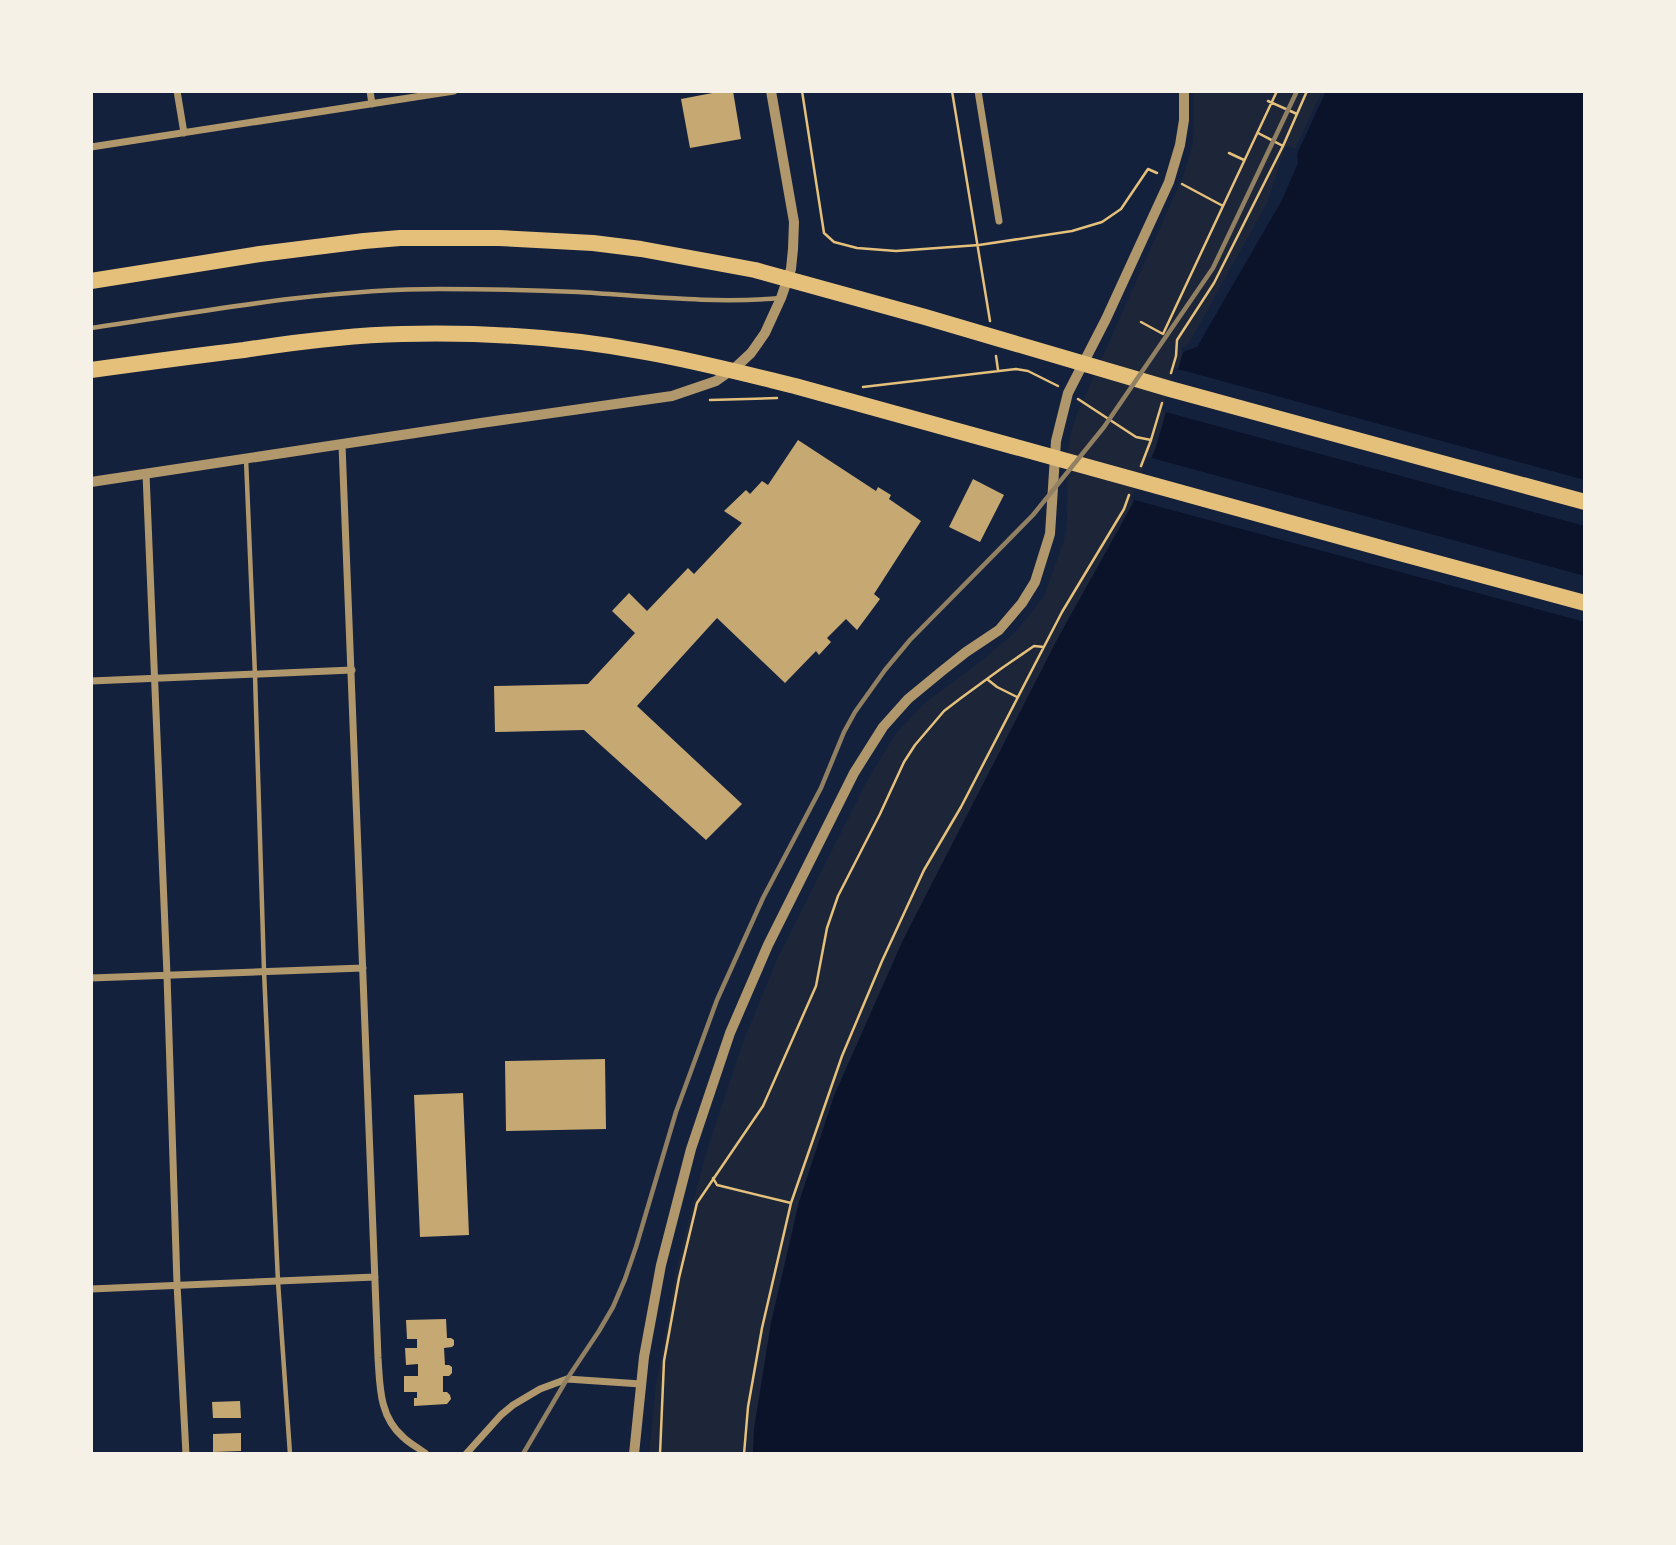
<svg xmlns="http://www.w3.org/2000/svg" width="1676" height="1545" viewBox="0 0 1676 1545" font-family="Quicksand,sans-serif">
<rect width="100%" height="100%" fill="#14213d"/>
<path fill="#1d2539" d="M1194 91H1326L1271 204 1178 368 1156 447 1132 505 1058 638 903 940 834 1096 799 1202 771 1323 754 1429 753 1454H649L656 1385 677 1266 706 1153 743 1042 778 957 866 783 895 734 926 702 976 665 1017 631 1044 596 1064 541 1067 519 1068 450 1071 433 1077 414 1184 174 1193 143Z"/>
<path fill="#0b132b" d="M1326 91H1585V1454H753L754 1429 771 1323 799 1202 834 1096 903 940 1058 638 1132 505 1156 447 1183 352 1191 345 1297 153Z"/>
<path fill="#14213d" d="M1322 91H1326L1297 154 1298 163 1282 200 1197 347 1183 352 1181 349 1189 343 1267 203 1285 148 1288 146 1295 149Z
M1174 368 1585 480V526L1162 411Z
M1148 457 1585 576V622L1131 499Z"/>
<path fill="#c6a872" d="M723 91H733L741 139 690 148 681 99Z
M798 440 876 491 878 487 891 495 889 499 921 521 874 594 880 599 857 630 846 619 827 638 831 642 819 655 816 651 785 683 717 618 637 706 742 804 706 840 584 730 495 732 494 686 588 684 635 633 612 611 629 593 647 611 688 568 694 574 742 523 724 511 746 490 750 494 762 481 768 485Z
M973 479 1004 495 980 542 949 527Z
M605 1059 606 1129 506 1131 505 1061Z
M463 1093 469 1235 420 1237 414 1095Z
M446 1319 447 1338H451L454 1340V1345L452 1347 444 1348 445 1365H449L452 1367V1373L449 1376H443V1392H447L450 1395 451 1399 447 1404 414 1406V1398H417V1392H404V1376H418V1364L406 1365 405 1348H417V1339H407L406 1320Z
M240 1401 241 1418H213L212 1402Z
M241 1433V1451L213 1452V1434Z"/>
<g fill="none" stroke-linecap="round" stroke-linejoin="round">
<path stroke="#e5c07b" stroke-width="2.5" d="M802 91 824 233 834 242 857 248 896 251 979 245 1072 231 1102 222 1121 209 1148 169 1157 173
M952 91 990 321
M1268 101 1297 114
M1258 133 1283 146
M1229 153 1244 160
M1182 184 1223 206
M1141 322 1163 334 1277 91
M996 356 998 370
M1171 373 1176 356 1177 340 1214 283 1283 146 1307 91
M863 387 1016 369 1028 371 1058 386
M1078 399 1136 437 1151 440
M710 400 777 398
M1141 466 1151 440 1162 403
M987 679 997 687 1017 697
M713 1178 717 1185 791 1203
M660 1454 664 1361 679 1278 697 1203 763 1106 816 986 827 928 838 896 880 814 904 762 915 745 944 711 961 698 1002 668 1034 646 1044 647
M744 1454 748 1407 762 1328 791 1203 842 1056 882 961 924 870 961 807 1062 612 1124 509 1129 495"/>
<path stroke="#b1986c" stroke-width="4.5" d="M91 328C206 311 323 289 440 289 486 289 532 290 578 292 646 296 713 304 780 298
M246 459 255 675 264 971 278 1282 290 1454"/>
<path stroke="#b1986c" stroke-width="7" d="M177 91 184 133
M370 91 372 104
M978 91 999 221
M91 147 454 91
M342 445 378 1358C380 1386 379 1416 403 1437 410 1444 419 1448 426 1454
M146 474 167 975 177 1284 186 1454
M91 681 352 670
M91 978 363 968
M91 1289 375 1277
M466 1454 501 1415 513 1405 540 1389 567 1379 641 1384"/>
<path stroke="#b1986c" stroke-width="10" d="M91 482 481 423 672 396 716 381 736 367 751 353 765 333 781 298 791 269 793 249 794 222 771 91
M634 1454 644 1357 661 1265 691 1149 730 1033 768 945 854 773 883 727 908 699 942 671 966 652 999 630 1022 603 1035 582 1050 534 1056 441 1068 393 1106 319 1169 182 1180 145 1184 120V91"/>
<path stroke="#e5c07b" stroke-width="16" d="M91 281 260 254 364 241 400 238H499L593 243 641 249 755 270 925 317 1170 389 1585 502
M91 370C142 363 193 356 244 350 296 342 349 335 402 334 483 332 566 337 645 352 696 361 746 374 795 386L1396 552 1585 603"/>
<path stroke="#918062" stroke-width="4.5" d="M523 1454 567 1379 599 1331 613 1307 625 1279 636 1247 676 1112 717 1000 763 898 821 788 844 732 855 712 885 670 910 640 1033 515 1104 427 1213 268 1297 91"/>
</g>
<rect width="1676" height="1545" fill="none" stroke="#f6f1e7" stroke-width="186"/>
</svg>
